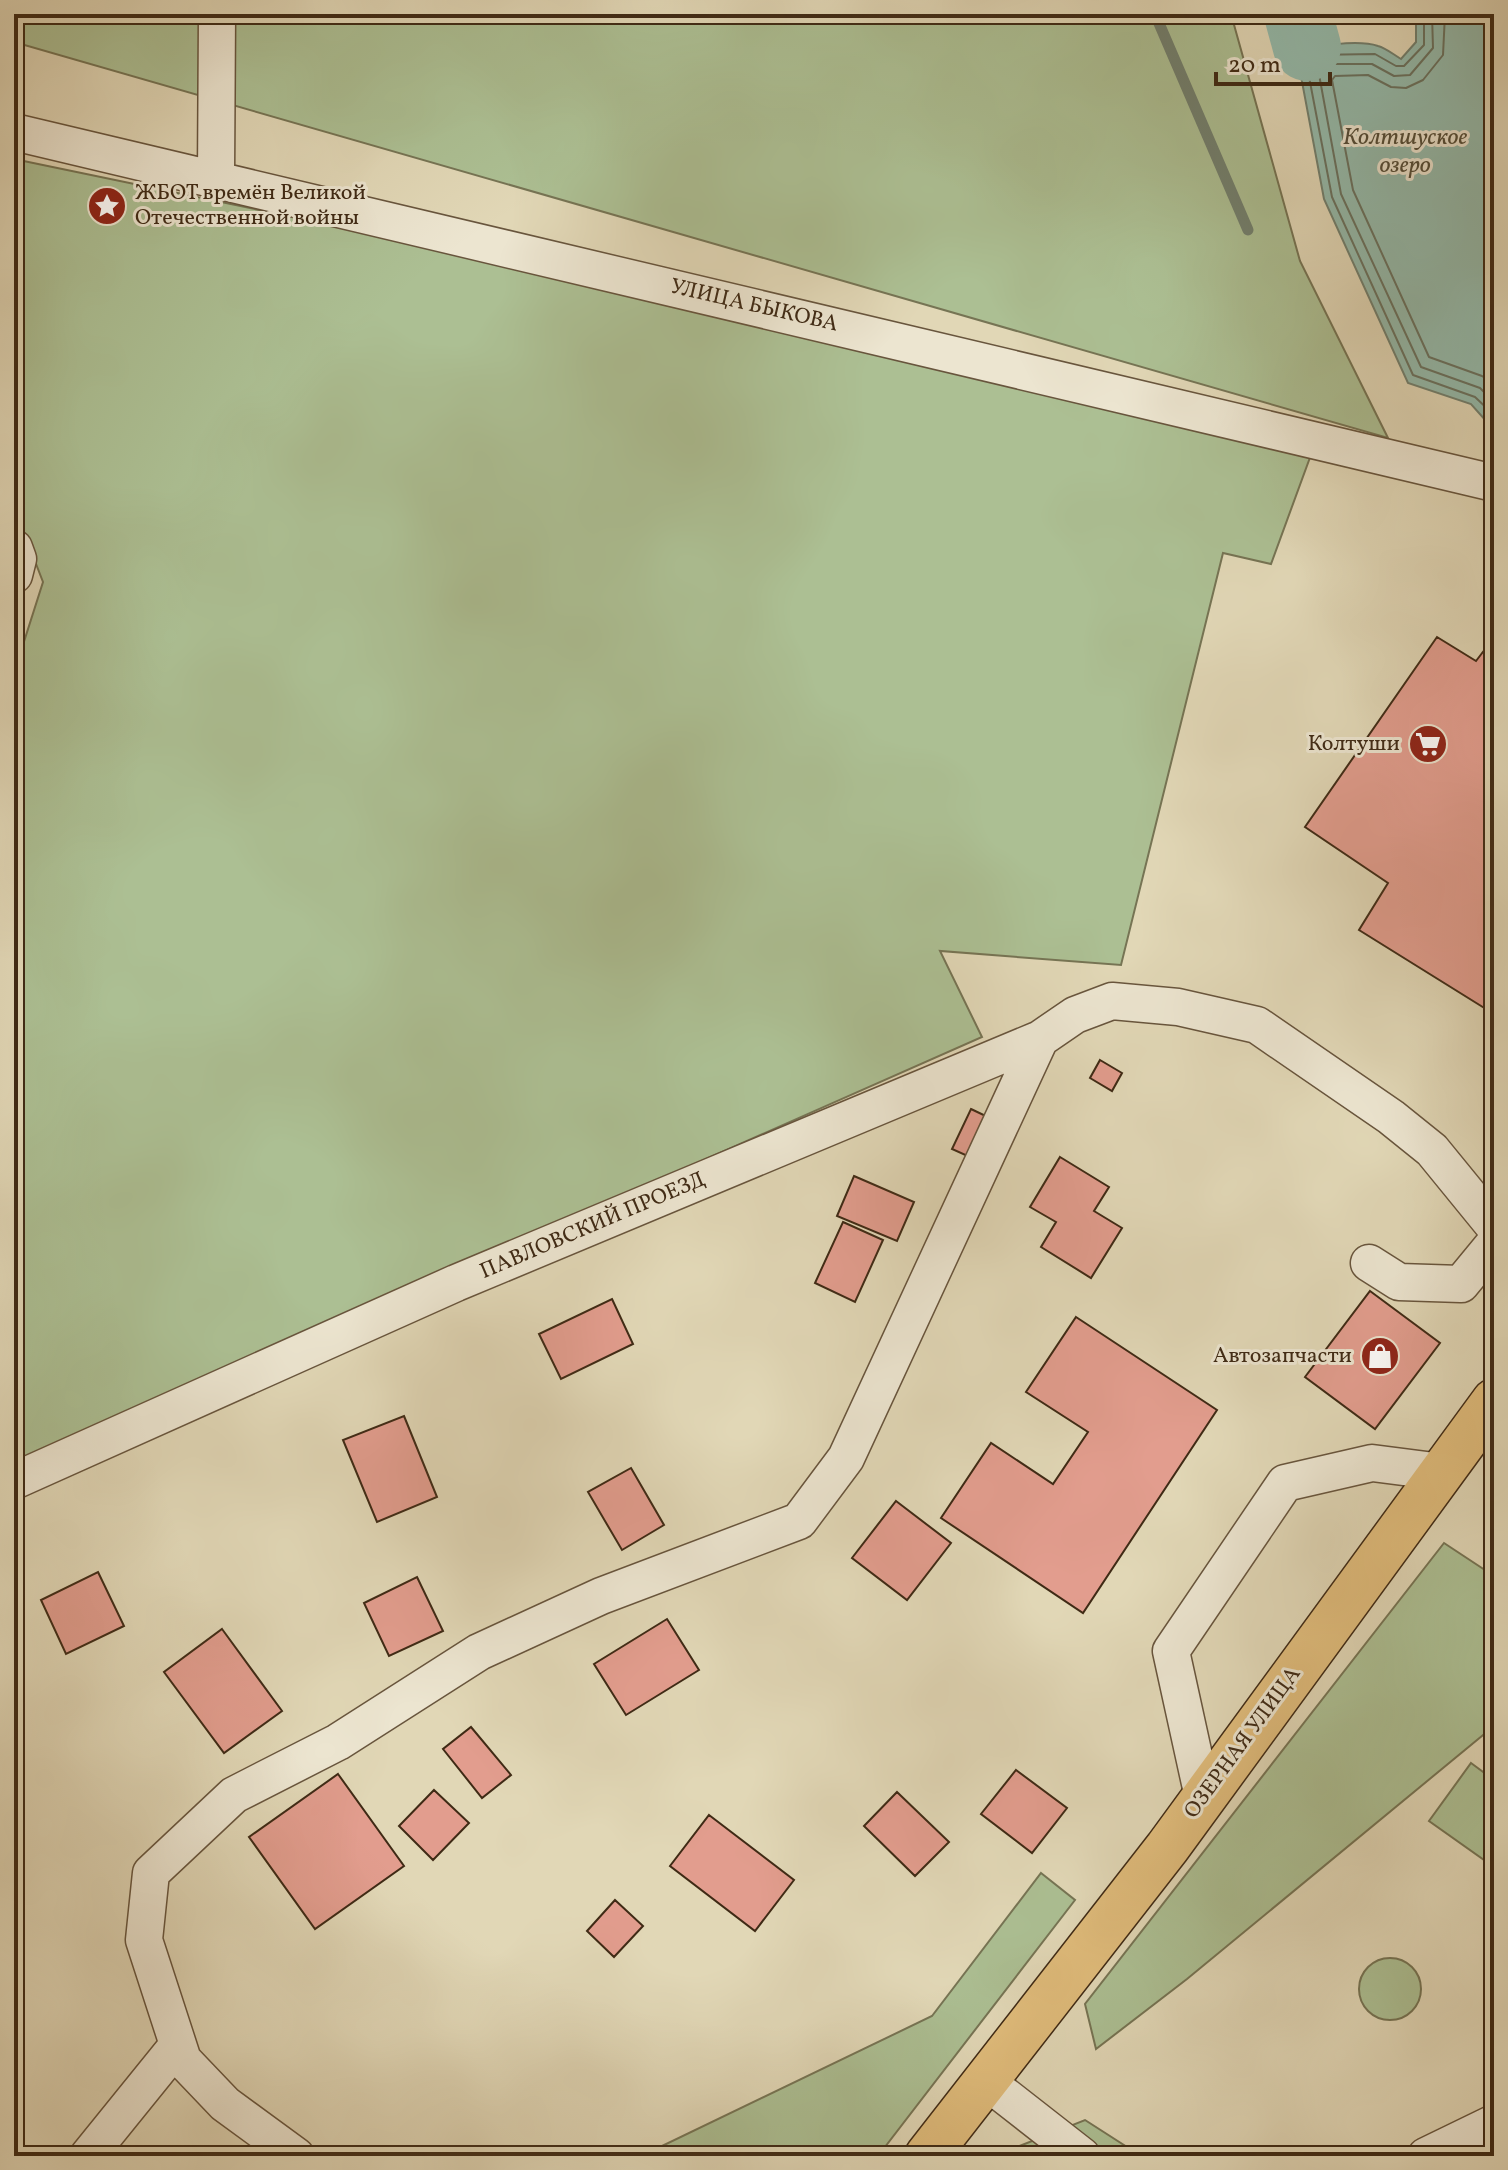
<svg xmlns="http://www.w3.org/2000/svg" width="1508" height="2170" viewBox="0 0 1508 2170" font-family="Vollkorn,serif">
<rect width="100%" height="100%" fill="#e1d7b6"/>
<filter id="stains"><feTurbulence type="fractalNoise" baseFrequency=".0025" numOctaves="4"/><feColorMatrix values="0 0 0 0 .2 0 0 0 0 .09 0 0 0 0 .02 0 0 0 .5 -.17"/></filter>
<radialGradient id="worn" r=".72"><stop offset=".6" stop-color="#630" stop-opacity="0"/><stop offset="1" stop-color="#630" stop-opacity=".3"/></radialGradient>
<path fill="#acbf93" stroke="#767454" stroke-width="2" d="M14 14H1231L1300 261 1388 438 14 42Z
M14 159 312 221 1312 452 1271 564 1223 553 1121 965 940 951 982 1037 14 1465V673L43 582 14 507Z
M1444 1543 1494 1576V1726L1187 1979 1096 2049 1085 2004Z
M1471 1763 1494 1780V1867L1429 1821Z
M1041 1873 1075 1900 878 2156 502 2155 660 2147 932 2016Z
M1359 1989a31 31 0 1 1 62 0a31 31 0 1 1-62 0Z
M1085 2120 1141 2156H1004L1007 2151Z"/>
<path fill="#94baab" stroke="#72806f" stroke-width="2" d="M1408 14H1494V423L1487 422 1471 404 1408 383 1324 199 1297 55C1311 44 1360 40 1378 46 1386 48 1394 55 1401 59L1416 42V22Z"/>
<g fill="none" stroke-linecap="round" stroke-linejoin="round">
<path stroke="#6a7260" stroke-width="2" d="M1419 14 1424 22V45L1404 66H1396L1375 54 1311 55 1306 61 1332 197 1413 375 1475 397 1494 415
M1432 14 1433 48 1410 75 1394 76 1372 64H1322L1318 69 1341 194 1421 367 1480 388 1494 402
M1445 14 1443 55 1423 80 1406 88 1391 87 1368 75 1335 76 1332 80 1353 190 1429 357 1482 376 1494 384"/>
<path stroke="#72806f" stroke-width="11" d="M1155 14 1248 230"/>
<path stroke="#94baab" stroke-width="68" d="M1298 14 1307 47"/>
</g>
<path fill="#e29d8e" stroke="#3f2a15" stroke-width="2" d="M1437 637 1476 661 1489 644 1494 647V1014L1359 930 1388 883 1305 827Z
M1100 1060 1122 1073 1112 1091 1090 1078Z
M971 1109 990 1118 972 1158 952 1149Z
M1060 1157 1109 1187 1094 1211 1122 1228 1091 1278 1041 1247 1056 1222 1030 1207Z
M854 1176 914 1202 897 1241 837 1216Z
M843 1222 883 1240 855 1302 815 1283Z
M1370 1291 1440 1343 1375 1429 1305 1377Z
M612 1299 633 1344 561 1379 539 1334Z
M1076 1317 1217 1410 1083 1613 941 1518 991 1443 1053 1484 1088 1432 1026 1392Z
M404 1416 437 1497 377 1522 343 1440Z
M631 1468 664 1525 622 1550 588 1492Z
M896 1501 951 1543 907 1600 852 1558Z
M98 1572 124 1626 66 1654 41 1600Z
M417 1577 443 1631 389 1656 364 1603Z
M667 1619 699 1670 626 1715 594 1664Z
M222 1629 282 1711 224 1753 164 1672Z
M471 1727 511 1775 482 1798 443 1749Z
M1016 1770 1067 1808 1032 1853 981 1814Z
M338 1774 404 1866 315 1929 249 1837Z
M434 1790 469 1823 433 1860 399 1826Z
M897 1792 949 1842 915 1876 864 1826Z
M709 1815 794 1880 755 1931 670 1866Z
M615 1900 643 1926 614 1957 587 1931Z"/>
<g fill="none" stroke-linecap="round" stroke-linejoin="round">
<defs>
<path id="minor" d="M14 132 1494 483
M216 177 217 14
M14 548 18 559 14 575
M1369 1263 1399 1282 1461 1284 1494 1244
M14 1481 456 1283 1040 1039 1075 1015 1112 1001 1178 1007 1257 1025 1391 1117 1432 1150 1494 1226
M1203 1797 1171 1651 1285 1483 1372 1463 1442 1472
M986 2081 1082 2156
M88 2156 177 2046
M296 2156 225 2104 183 2060 144 1940 151 1873 234 1795 338 1742 479 1652 601 1596 799 1521 846 1458 1040 1039
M1426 2156 1494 2123"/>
<path id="major" d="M927 2156 1167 1848 1494 1401"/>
</defs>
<use href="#minor" stroke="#68553d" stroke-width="39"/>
<use href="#major" stroke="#3f2a15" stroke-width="47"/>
<use href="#minor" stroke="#ece5d0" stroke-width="36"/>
<use href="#major" stroke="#e0bc7b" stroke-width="44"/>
</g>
<defs>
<symbol id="sight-disc" viewBox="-11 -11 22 22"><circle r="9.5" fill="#8f2418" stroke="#ece5d0"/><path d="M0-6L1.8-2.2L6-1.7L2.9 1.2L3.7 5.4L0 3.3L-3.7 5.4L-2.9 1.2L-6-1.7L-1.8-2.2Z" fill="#fff"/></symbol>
<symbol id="supermarket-disc" viewBox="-11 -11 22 22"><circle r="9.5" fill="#8f2418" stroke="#ece5d0"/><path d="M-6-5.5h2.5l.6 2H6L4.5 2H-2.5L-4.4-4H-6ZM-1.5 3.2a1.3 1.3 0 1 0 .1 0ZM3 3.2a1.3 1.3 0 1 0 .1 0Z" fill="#fff"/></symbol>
<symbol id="shop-disc" viewBox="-11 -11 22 22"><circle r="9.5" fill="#8f2418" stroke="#ece5d0"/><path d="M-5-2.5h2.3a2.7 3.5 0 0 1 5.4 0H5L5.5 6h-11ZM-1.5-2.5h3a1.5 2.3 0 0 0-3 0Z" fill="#fff"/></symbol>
</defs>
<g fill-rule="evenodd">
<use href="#sight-disc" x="85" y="184" width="44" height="44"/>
<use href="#supermarket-disc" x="1406" y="722" width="44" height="44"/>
<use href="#shop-disc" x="1358" y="1334" width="44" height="44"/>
</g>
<g text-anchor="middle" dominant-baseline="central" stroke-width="6" stroke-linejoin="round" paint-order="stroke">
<g font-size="22" fill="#3f2a15" stroke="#ece5d0" text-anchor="end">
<text x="135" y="193" text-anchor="start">ЖБОТ времён Великой<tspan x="135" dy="25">Отечественной войны</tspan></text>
<text x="1400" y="744">Колтуши</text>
<text x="1352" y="1356">Автозапчасти</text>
</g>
<g font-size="22" fill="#3f2a15" stroke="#ece5d0">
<text transform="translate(754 306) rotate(13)">УЛИЦА БЫКОВА</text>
<text transform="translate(593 1226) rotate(-23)">ПАВЛОВСКИЙ ПРОЕЗД</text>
<text transform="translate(1243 1743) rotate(-54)">ОЗЕРНАЯ УЛИЦА</text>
</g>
<g font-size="24" font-style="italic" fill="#544e3a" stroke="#ece5d0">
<text x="1405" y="138">Колтшуское<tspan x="1405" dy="28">озеро</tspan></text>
</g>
</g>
<rect width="1508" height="2170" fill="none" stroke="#e1d7b6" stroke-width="48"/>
<rect x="16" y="16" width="1476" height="2138" fill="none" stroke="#3f2a15" stroke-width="4"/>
<rect x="24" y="24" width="1460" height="2122" fill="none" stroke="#3f2a15" stroke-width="2"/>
<path d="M1216 72v12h114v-12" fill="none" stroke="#3f2a15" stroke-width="4"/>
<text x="1228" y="72" font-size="24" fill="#3f2a15" stroke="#ece5d0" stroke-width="6" paint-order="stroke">20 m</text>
<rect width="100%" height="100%" filter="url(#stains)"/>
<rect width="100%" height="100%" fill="url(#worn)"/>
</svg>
